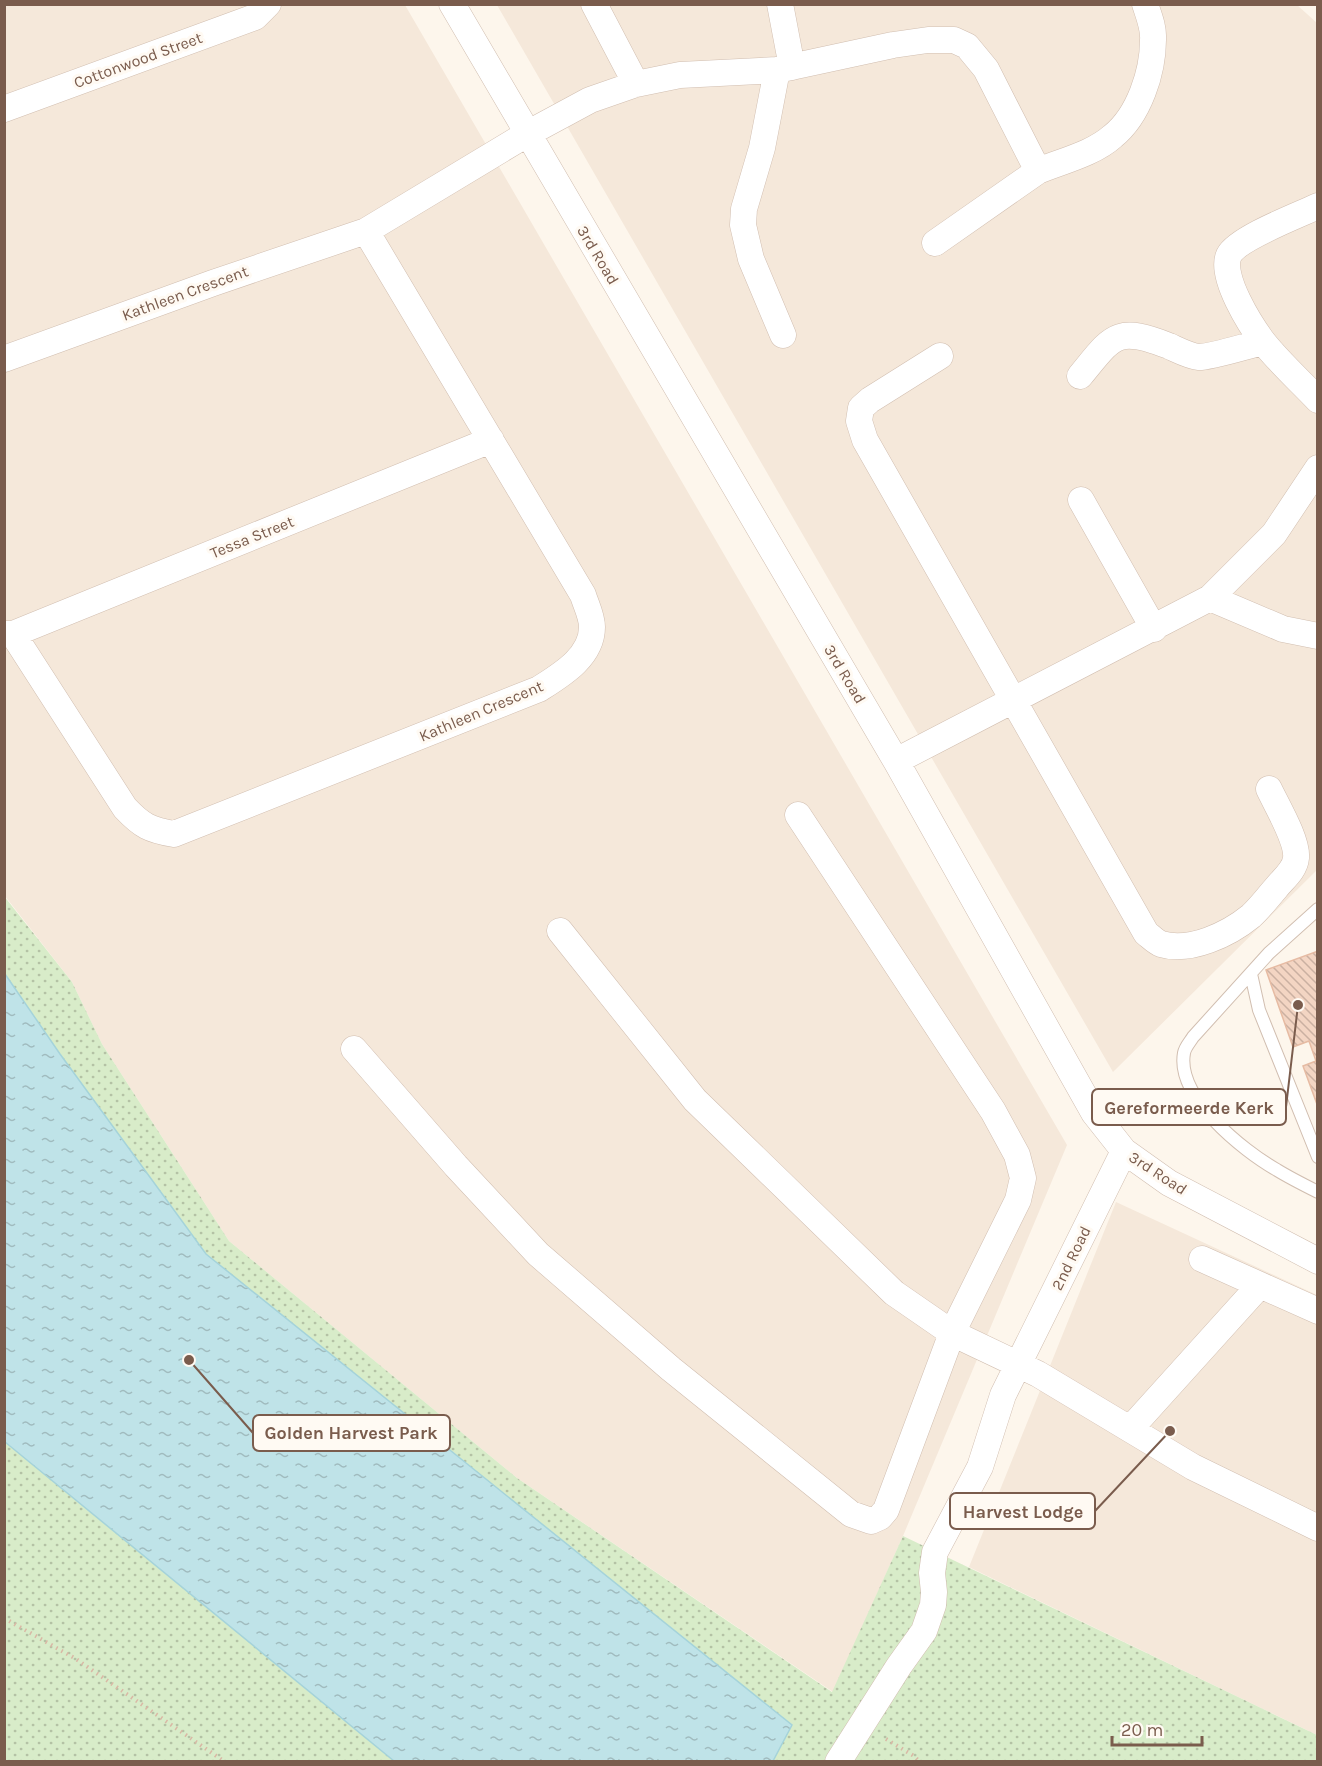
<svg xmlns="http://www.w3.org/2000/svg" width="1322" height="1766" viewBox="0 0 1322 1766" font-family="Karla,sans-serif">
<defs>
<pattern id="park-dots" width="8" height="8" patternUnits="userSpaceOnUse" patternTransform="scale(1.5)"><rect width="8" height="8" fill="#d8ecc9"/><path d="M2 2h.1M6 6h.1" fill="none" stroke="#b4c2a5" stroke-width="1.8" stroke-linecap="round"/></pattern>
<pattern id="water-ripples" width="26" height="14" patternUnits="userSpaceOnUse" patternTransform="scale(1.5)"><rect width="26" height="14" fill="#bfe3e8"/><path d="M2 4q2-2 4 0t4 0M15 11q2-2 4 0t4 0" fill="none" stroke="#a0bbbe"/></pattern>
<pattern id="building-back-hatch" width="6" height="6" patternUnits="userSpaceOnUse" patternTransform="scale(1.5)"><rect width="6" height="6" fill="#f3d5c3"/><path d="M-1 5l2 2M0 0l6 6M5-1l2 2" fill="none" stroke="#cab0a1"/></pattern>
</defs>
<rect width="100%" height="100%" fill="#fdf6ec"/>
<path fill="#f5e8da" d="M1296 4 1317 23V870L1113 1072 497 5Z
M5 5H405L1067 1145 903 1536 833 1692 517 1478 229 1241 102 1044 72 982 5 896Z
M1116 1202 1317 1295V1735L969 1567Z"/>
<path fill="url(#park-dots)" d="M4 896 72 982 102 1044 229 1241 517 1478 832 1692 903 1536 1317 1735V1761H5Z"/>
<path fill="url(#water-ripples)" stroke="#a5d3da" stroke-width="1.5" d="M5 974 60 1054 206 1254 792 1725 773 1761H394L5 1442Z"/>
<path fill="url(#building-back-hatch)" stroke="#e6bba3" stroke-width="1.5" d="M1318 951V1107L1303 1066 1316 1061 1309 1041 1293 1047 1266 970Z"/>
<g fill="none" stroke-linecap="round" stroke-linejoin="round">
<defs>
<path id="service" d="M1318 909 1269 953 1193 1037C1190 1042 1185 1047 1184 1053 1176 1097 1242 1150 1277 1170 1290 1178 1304 1185 1318 1192
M1251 974 1259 1010 1318 1157"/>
<path id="minor" d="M452 4 896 761 1094 1113 1124 1151 1169 1183 1318 1261
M594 4 636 84
M780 4 792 67
M777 70 762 148 744 209 743 225 751 259 783 335
M4 109 255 17 268 4
M1318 206C1299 215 1238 238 1229 255 1219 276 1251 326 1264 343 1280 363 1300 381 1318 400
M935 243 1038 171
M940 356 870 400 861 408 859 421 865 440 1146 933C1151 937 1156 942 1161 944 1190 953 1229 934 1251 916 1260 908 1268 897 1276 888 1283 879 1295 870 1296 858 1298 841 1277 806 1269 789
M4 359 213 283 366 231 527 134 590 100 636 84 680 75 777 70 893 45 928 40H954L967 46 986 69 1038 171C1062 161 1093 154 1113 136 1139 115 1153 72 1153 40 1154 28 1149 16 1145 4
M1080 376C1113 336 1116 325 1169 346 1178 350 1189 356 1199 357 1212 357 1249 345 1263 342
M1081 500 1154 629
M1210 598 1283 629 1318 636
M4 634H13L491 440
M13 634 125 808C142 826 150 830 174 834L539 689C561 675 592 657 592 627 592 616 586 605 583 595L366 231
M896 761 1210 598 1274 534 1318 468
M560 931 695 1100 894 1293 952 1333 1038 1374 1193 1467 1318 1528
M354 1049 456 1166 538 1254 671 1369 851 1514 871 1521 880 1517 886 1510 952 1333 1018 1200 1023 1178 1017 1155 993 1111 798 815
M1202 1259 1318 1311
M1130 1429 1260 1285
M838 1762 899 1666 924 1631 933 1605 934 1592 932 1573 935 1552 980 1467 1003 1395 1124 1151"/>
</defs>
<use href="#service" stroke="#d1beb0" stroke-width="14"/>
<use href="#minor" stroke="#d1beb0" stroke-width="27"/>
<path stroke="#d9b8a5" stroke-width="4" stroke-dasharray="1.5 4.5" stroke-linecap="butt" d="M4 1618 76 1659 225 1762
M886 1739 914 1756 920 1762"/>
<use href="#service" stroke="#fff" stroke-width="12"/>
<use href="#minor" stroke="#fff" stroke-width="26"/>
</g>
<g text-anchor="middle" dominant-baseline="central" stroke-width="6" stroke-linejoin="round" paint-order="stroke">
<g font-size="16" fill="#7a5c4d" stroke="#fffaf3">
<text transform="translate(138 60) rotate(-20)">Cottonwood Street</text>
<text transform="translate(598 255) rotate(59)">3rd Road</text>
<text transform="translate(185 293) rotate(-20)">Kathleen Crescent</text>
<text transform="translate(252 537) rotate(-22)">Tessa Street</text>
<text transform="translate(845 674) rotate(59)">3rd Road</text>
<text transform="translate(481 711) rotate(-23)">Kathleen Crescent</text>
<text transform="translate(1158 1173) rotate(33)">3rd Road</text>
<text transform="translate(1071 1258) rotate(-64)">2nd Road</text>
</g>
</g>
<path fill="none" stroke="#7a5c4d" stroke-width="2" d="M1298 1005L1286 1107M189 1360L253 1433M1170 1431L1095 1511"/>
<g fill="#7a5c4d" stroke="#fffaf3" stroke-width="2">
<circle cx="1298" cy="1005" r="6"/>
<circle cx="189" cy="1360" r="6"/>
<circle cx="1170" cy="1431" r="6"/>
</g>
<g fill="#fffaf3" stroke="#7a5c4d" stroke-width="2">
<rect x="1092" y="1089" width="194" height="36" rx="6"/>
<rect x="253" y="1415" width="197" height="36" rx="6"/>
<rect x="950" y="1493" width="145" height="36" rx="6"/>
</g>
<g font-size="18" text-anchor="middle" font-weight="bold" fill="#7a5c4d">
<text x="1189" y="1114">Gereformeerde Kerk</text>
<text x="351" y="1439">Golden Harvest Park</text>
<text x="1023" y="1518">Harvest Lodge</text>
</g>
<rect width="1322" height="1766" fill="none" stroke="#7a5c4d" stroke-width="12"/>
<path d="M1112 1736v9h90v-9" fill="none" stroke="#7a5c4d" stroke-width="3"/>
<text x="1121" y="1736" font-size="18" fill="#7a5c4d" stroke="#fffaf3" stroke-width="4.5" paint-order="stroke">20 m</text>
</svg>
